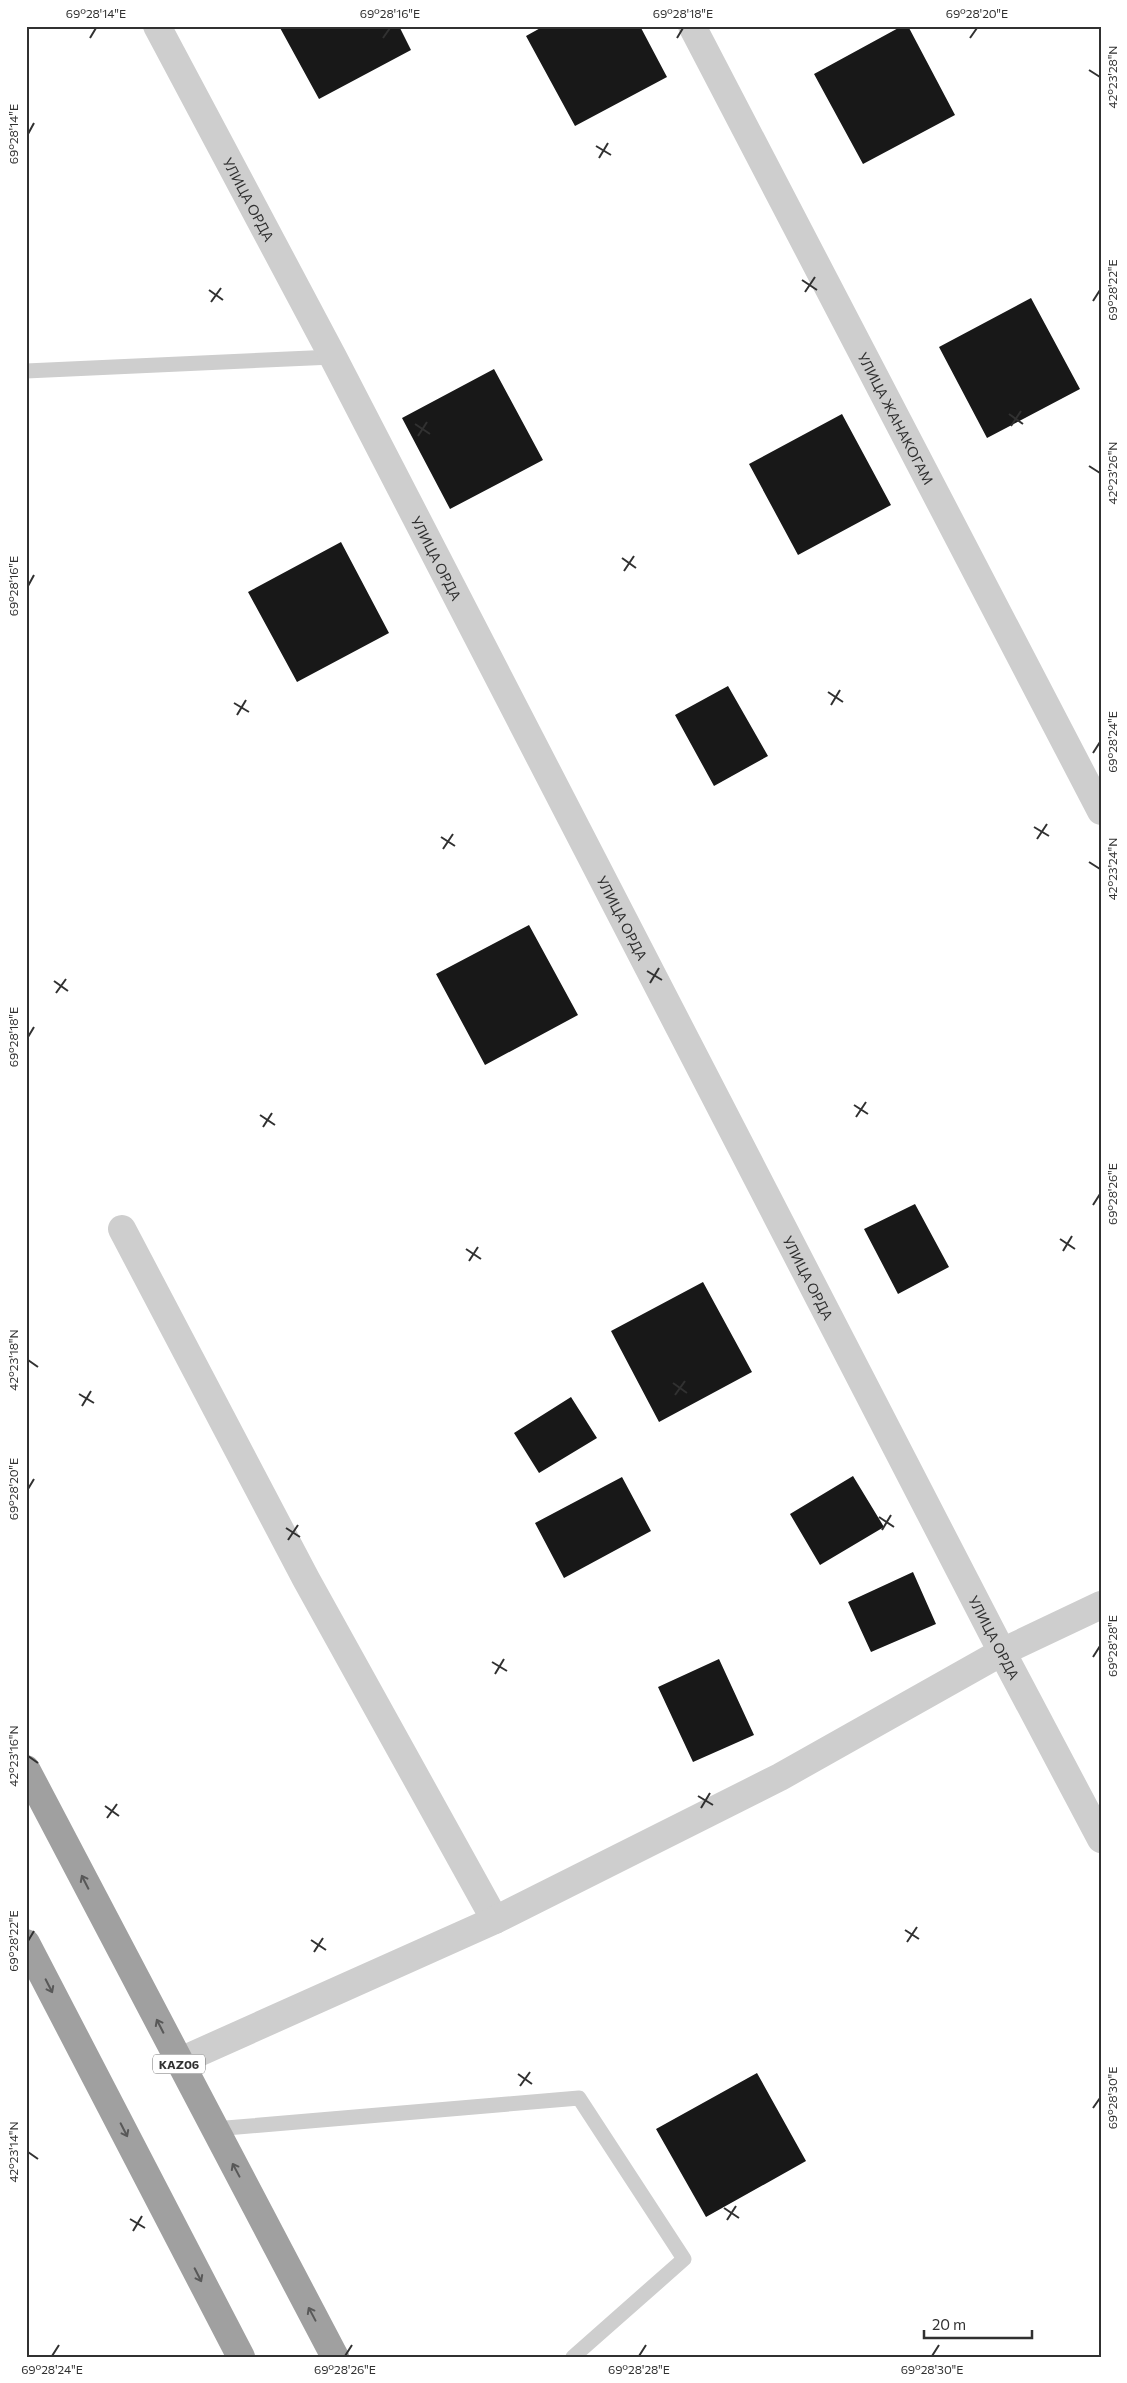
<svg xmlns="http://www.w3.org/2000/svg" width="1127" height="2383" viewBox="0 0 1127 2383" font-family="Commissioner,sans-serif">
<rect width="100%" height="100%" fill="#fff"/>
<path fill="#181818" d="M279 26H399L411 50 319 99Z
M544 26H640L667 77 575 126 526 36Z
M902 26H908L955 115 863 164 814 74Z
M1031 298 1080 389 987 438 939 347Z
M494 369 543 460 450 509 402 418Z
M842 414 891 505 798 555 749 464Z
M341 542 389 633 297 682 248 592Z
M728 686 768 756 714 786 675 715Z
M529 925 578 1015 485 1065 436 974Z
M915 1204 949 1267 898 1294 864 1229Z
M703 1282 752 1372 659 1422 611 1331Z
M571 1397 597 1438 539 1473 514 1433Z
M853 1476 884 1527 820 1565 790 1514Z
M622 1477 651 1531 564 1578 535 1523Z
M913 1572 936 1624 871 1652 848 1602Z
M719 1659 754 1735 693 1762 658 1687Z
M757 2073 806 2161 706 2217 656 2129Z"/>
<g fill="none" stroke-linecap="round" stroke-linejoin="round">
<path stroke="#cecece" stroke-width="15" d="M26 371 333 357
M214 2129 579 2098 684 2259 573 2357"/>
<g stroke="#cecece" stroke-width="28">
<path id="s1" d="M157 26 333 357 1002 1652 1101 1839"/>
<path id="s2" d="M692 26 1101 811"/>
<path d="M122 1229 306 1579 495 1920"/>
<path d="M178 2062 495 1920 780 1777 1002 1652 1101 1605"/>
</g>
<path stroke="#a0a0a0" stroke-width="28" d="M26 1769 335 2357
M26 1943 241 2357"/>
</g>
<defs><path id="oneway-shaft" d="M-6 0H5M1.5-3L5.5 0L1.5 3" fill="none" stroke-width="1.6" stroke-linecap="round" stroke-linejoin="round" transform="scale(1.25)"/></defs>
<g stroke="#585858">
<use href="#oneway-shaft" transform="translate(85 1882) rotate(-117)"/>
<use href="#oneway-shaft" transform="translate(49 1986) rotate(63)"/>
<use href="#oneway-shaft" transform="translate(160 2026) rotate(-117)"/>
<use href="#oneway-shaft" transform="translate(124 2130) rotate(63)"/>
<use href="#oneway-shaft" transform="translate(236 2170) rotate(-118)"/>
<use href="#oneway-shaft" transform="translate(198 2275) rotate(63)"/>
<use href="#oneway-shaft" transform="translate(312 2314) rotate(-118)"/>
</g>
<path fill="none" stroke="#313131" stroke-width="2" d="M90 38 96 28M383 38 390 28M677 38 683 28M970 38 977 28M1089 70 1100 77M28 134 34 123M596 146 611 155M599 158 608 143M802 280 817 290M209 290 223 300M805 292 815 277M1093 301 1100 290M211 302 221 288M1009 414 1023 424M415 424 430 434M1011 426 1021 411M418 436 427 422M1089 466 1100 473M622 558 636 568M624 571 634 556M28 586 34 575M828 692 843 702M234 703 249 712M831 705 840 690M237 715 246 700M1093 753 1100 742M1034 827 1049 836M441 837 455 846M1037 839 1047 824M443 849 453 834M1089 862 1100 869M647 971 662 980M54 981 68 991M650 983 659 968M56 993 66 979M28 1037 34 1027M854 1105 868 1114M260 1115 275 1125M856 1117 866 1102M263 1127 272 1113M1093 1205 1100 1194M1060 1239 1075 1249M466 1249 481 1259M1063 1251 1072 1236M469 1261 478 1247M28 1360 38 1367M673 1383 687 1393M79 1394 94 1403M675 1395 685 1381M82 1406 91 1391M28 1489 34 1479M879 1517 894 1527M286 1528 300 1537M882 1530 891 1515M288 1540 298 1525M1093 1657 1100 1646M492 1662 507 1671M495 1674 504 1659M28 1756 38 1763M698 1796 713 1805M105 1806 119 1816M701 1808 710 1793M107 1818 117 1804M905 1930 919 1939M311 1940 326 1950M28 1941 34 1931M907 1942 917 1927M314 1952 323 1938M518 2074 532 2084M520 2086 530 2072M1093 2108 1100 2098M28 2152 38 2159M724 2208 739 2218M130 2219 145 2228M727 2220 736 2206M133 2231 142 2216M52 2356 59 2345M345 2356 352 2345M639 2356 646 2345M932 2356 939 2345"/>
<g text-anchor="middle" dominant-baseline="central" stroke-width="5" stroke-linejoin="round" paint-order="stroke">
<rect fill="#fff" stroke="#6f6f6f" stroke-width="1" x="153" y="2054.5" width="52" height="19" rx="4"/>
<g font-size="12" font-weight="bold" fill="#313131">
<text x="179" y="2064">KАZ06</text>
</g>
<g font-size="14" fill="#313131" stroke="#fff">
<text stroke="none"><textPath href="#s1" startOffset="196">УЛИЦА ОРДА</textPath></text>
<text stroke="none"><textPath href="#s2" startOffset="442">УЛИЦА ЖАНАКОГАМ</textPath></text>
<text stroke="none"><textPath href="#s1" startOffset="601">УЛИЦА ОРДА</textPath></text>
<text stroke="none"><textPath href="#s1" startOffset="1006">УЛИЦА ОРДА</textPath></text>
<text stroke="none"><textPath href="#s1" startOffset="1411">УЛИЦА ОРДА</textPath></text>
<text stroke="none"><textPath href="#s1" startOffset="1816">УЛИЦА ОРДА</textPath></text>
</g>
</g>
<rect width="1127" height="2383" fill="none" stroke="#ffffff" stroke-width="55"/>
<path d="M924 2330v8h108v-8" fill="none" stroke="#313131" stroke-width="2.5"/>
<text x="932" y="2330" font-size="15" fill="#313131" stroke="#ffffff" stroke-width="4" paint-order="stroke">20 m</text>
<rect x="28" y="28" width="1072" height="2328" fill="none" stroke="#313131" stroke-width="2"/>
<g font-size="12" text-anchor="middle" fill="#313131">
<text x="96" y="18">69°28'14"E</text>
<text x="390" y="18">69°28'16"E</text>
<text x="683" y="18">69°28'18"E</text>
<text x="977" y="18">69°28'20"E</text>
<text transform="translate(1113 77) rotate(-90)" y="4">42°23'28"N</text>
<text transform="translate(14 134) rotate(-90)" y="4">69°28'14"E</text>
<text transform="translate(1113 290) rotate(-90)" y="4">69°28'22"E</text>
<text transform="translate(1113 473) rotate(-90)" y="4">42°23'26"N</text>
<text transform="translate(14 586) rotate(-90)" y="4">69°28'16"E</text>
<text transform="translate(1113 742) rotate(-90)" y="4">69°28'24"E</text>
<text transform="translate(1113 869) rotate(-90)" y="4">42°23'24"N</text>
<text transform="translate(14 1037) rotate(-90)" y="4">69°28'18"E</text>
<text transform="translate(1113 1194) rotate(-90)" y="4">69°28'26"E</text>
<text transform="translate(14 1360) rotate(-90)" y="4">42°23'18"N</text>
<text transform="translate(14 1489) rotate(-90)" y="4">69°28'20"E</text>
<text transform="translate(1113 1646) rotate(-90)" y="4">69°28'28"E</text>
<text transform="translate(14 1756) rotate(-90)" y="4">42°23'16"N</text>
<text transform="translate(14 1941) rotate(-90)" y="4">69°28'22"E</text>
<text transform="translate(1113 2098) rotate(-90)" y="4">69°28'30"E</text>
<text transform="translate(14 2152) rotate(-90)" y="4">42°23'14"N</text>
<text x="52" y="2374">69°28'24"E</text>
<text x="345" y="2374">69°28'26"E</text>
<text x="639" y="2374">69°28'28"E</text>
<text x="932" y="2374">69°28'30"E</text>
</g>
</svg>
